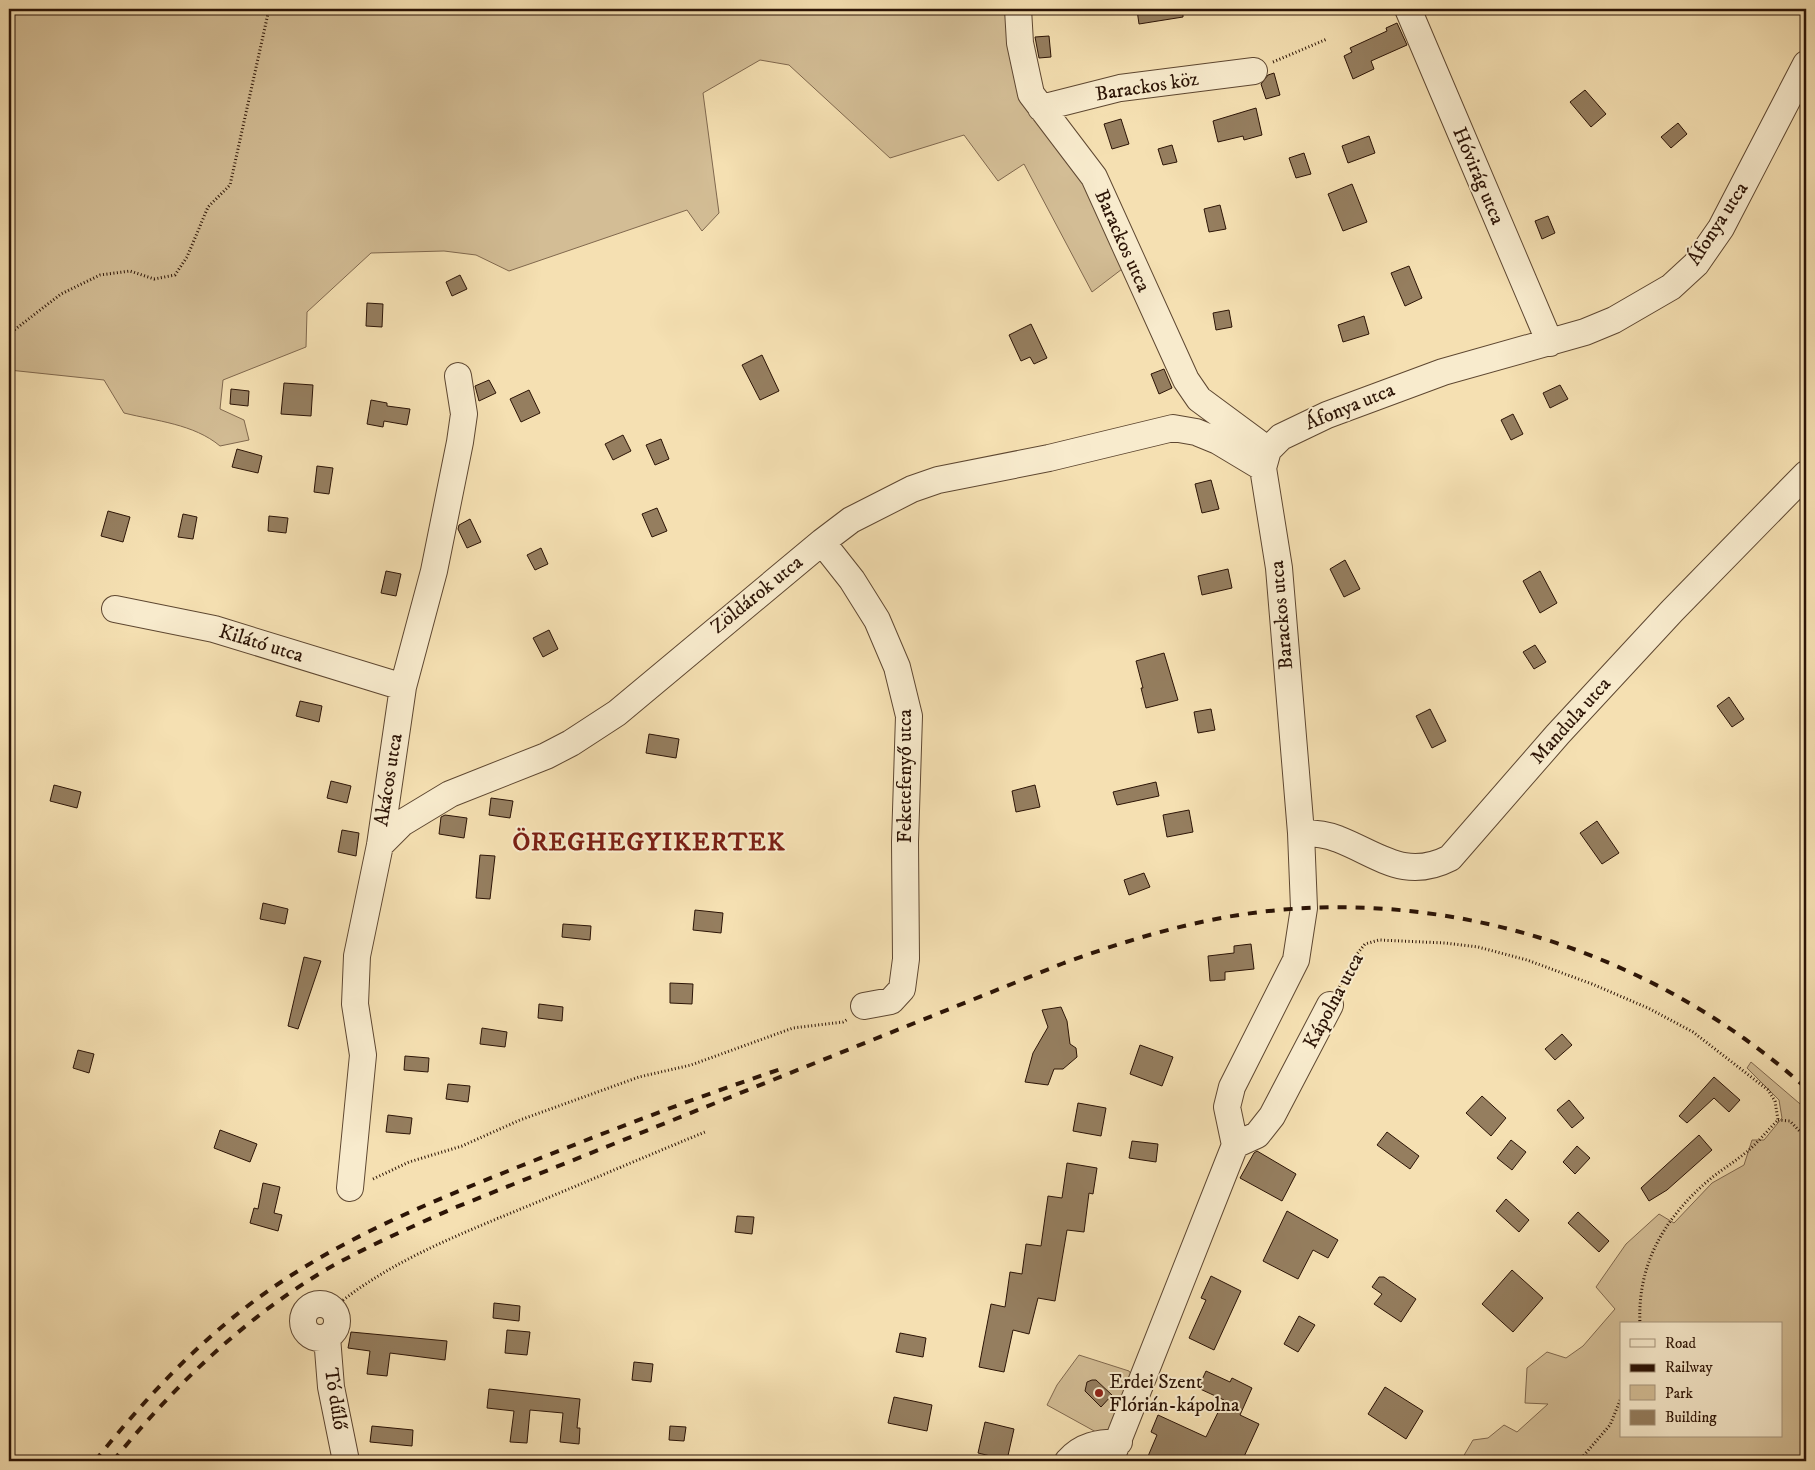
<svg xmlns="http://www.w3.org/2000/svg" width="1815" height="1470" viewBox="0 0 1815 1470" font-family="'IM FELL DW Pica',serif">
<rect width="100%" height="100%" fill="#f5e0b2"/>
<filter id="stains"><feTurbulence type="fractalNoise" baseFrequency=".004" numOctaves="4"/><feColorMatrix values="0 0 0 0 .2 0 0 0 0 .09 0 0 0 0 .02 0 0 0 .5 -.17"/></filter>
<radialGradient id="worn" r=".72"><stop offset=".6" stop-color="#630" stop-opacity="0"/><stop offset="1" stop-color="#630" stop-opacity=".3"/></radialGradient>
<path fill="#d3bd95" stroke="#80684e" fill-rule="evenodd" d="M9 9H1013L1024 97 1091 181 1126 266 1092 292 1024 164 998 181 964 135 890 158 789 65 760 60 703 93 719 213 702 231 687 210 509 271 476 255 444 251 371 253 307 312 306 347 223 380 220 409 244 420 249 440 220 446C194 424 156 421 124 413L104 380 9 370Z
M1751 1062 1806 1109V1461H1462L1463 1457 1473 1440 1488 1438 1504 1425 1517 1432 1548 1404 1525 1403 1527 1368 1547 1352 1566 1358 1583 1346 1615 1309 1596 1287 1626 1244 1659 1214 1674 1223 1712 1183 1744 1165 1752 1140H1764L1782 1118 1779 1100 1747 1068ZM1621 1324H1781V1436H1621Z
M1079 1355 1129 1371 1136 1381 1113 1437 1096 1432 1047 1405 1057 1385Z"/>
<path fill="#957e5f" stroke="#2c1406" d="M1146 9H1183V17L1139 24 1137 10Z
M1397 23 1407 45 1371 61 1374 69 1353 79 1344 56 1352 52 1350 48 1387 31 1386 28Z
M1049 36 1051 57 1039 58 1035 37Z
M1274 73 1280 95 1266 99 1261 84 1268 75Z
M1585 90 1606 114 1591 127 1570 102Z
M1256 108 1262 135 1244 140 1243 136 1218 142 1213 121Z
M1121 119 1129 144 1112 149 1104 124Z
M1678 123 1687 134 1671 148 1661 137Z
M1369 136 1375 153 1348 163 1342 146Z
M1172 145 1177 162 1163 165 1158 149Z
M1304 153 1311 174 1296 178 1289 158Z
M1352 184 1367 222 1343 231 1328 194Z
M1220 205 1226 229 1209 232 1204 209Z
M1548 216 1555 233 1542 239 1535 221Z
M1409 266 1422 298 1405 306 1391 273Z
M460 275 467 289 452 296 446 282Z
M367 303 383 304 382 327 366 326Z
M1229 310 1232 327 1216 330 1213 313Z
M1364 316 1369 334 1343 342 1338 325Z
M1031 324 1047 358 1034 364 1030 357 1021 361 1009 335Z
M762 355 779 391 760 400 742 365Z
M1164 369 1172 388 1159 394 1151 374Z
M489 380 496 393 479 401 475 386Z
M284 383 313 385 311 416 281 414Z
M1560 385 1568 399 1550 408 1543 393Z
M231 389 249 391 248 406 230 404Z
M529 390 540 413 521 422 510 399Z
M371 400 387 403V406L410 409 407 425 384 421 383 427 367 424Z
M1513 414 1523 434 1511 440 1501 420Z
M623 435 631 451 613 460 605 444Z
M661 439 669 459 655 465 646 445Z
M237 449 262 456 258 473 232 467Z
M317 466 333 468 329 494 314 492Z
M1211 480 1219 509 1202 513 1195 484Z
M657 508 667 531 652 537 642 514Z
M108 511 130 517 123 542 101 536Z
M183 514 197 517 193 539 178 537Z
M269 516 288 518 286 533 268 531Z
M470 519 481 542 467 548 458 529 459 525Z
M541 548 548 564 535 570 527 555Z
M1345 560 1360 589 1344 597 1330 569Z
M1228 569 1232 588 1202 595 1198 576Z
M386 571 401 574 396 596 381 593Z
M1540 571 1557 603 1540 613 1523 581Z
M549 630 558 649 543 657 533 638Z
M1535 645 1546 662 1534 669 1523 652Z
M1164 653 1178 700 1146 708 1141 688H1143L1136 661Z
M1729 697 1744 719 1732 727 1717 706Z
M300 701 322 706 319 722 296 716Z
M1211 709 1215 730 1198 733 1194 712Z
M1430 709 1446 741 1432 748 1416 716Z
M649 734 679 739 676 758 646 753Z
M331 781 351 786 347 803 327 798Z
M1156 782 1159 796 1117 805 1113 792Z
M54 785 81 792 77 808 50 801Z
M1035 785 1040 807 1016 812 1012 791Z
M491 798 513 801 510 818 489 815Z
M1189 810 1193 832 1167 837 1163 815Z
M445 815 467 818 464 838 439 834 441 817Z
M1597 821 1619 853 1602 864 1580 833Z
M342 830 359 833 356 856 338 852Z
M480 855 495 856 490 899 476 898Z
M1144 873 1150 887 1129 895 1124 880Z
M263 903 288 909 285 924 260 919Z
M695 910 723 913 721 933 693 930Z
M563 924 591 926 590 940 562 937Z
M1251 944 1254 969 1225 972V980L1210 981 1208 956 1234 953V946Z
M304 957 321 961 298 1029 288 1026Z
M670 983 693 984 692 1004 670 1003Z
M539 1004 563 1007 562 1021 538 1018Z
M1061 1007 1067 1021 1070 1044 1076 1048 1077 1057 1063 1069H1054L1048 1085 1025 1082 1033 1053 1048 1027 1042 1010Z
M482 1028 507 1032 505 1047 480 1044Z
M1562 1034 1572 1045 1555 1060 1545 1049Z
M1140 1045 1173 1057 1162 1086 1130 1074Z
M78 1050 94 1054 89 1073 73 1068Z
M405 1056 429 1058 428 1072 404 1070Z
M1714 1077 1740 1100 1729 1112 1714 1098 1687 1123 1679 1116Z
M448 1084 470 1086 468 1102 446 1099Z
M1482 1096 1506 1118 1491 1136 1466 1113Z
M1569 1100 1584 1118 1572 1128 1557 1110Z
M1078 1103 1106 1108 1101 1136 1073 1131Z
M388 1115 412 1118 410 1134 386 1132Z
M220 1130 257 1144 250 1162 214 1148Z
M1387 1132 1419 1156 1410 1169 1377 1145Z
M1699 1135 1712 1150 1667 1190 1649 1201 1641 1188Z
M1511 1140 1526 1152 1512 1170 1497 1158Z
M1132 1141 1158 1144 1156 1162 1129 1158Z
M1577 1146 1590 1158 1575 1174 1563 1162Z
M1257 1151 1296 1174 1282 1201 1240 1178 1254 1153Z
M1067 1163 1097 1168 1093 1194 1089 1193 1084 1232 1067 1230 1055 1301 1038 1298 1029 1334 1013 1330 1004 1372 979 1367 991 1304 1005 1307 1010 1272 1022 1274 1026 1244 1041 1246 1048 1196 1062 1198Z
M263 1183 280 1187 274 1213 282 1215 278 1231 250 1223 254 1208 258 1209Z
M1506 1199 1529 1220 1519 1232 1496 1211Z
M1287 1211 1338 1240 1328 1258 1313 1250 1298 1279 1263 1261Z
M1578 1212 1609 1241 1599 1252 1568 1223Z
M737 1216 754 1217 752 1234 735 1232Z
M1512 1270 1543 1298 1513 1332 1482 1304Z
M1211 1276 1241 1291 1214 1350 1189 1338 1206 1300 1201 1298Z
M1379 1277H1384L1416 1299 1401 1322 1374 1304 1382 1294 1372 1287Z
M494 1303 520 1306 519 1321 493 1318Z
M1299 1316 1315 1325 1298 1352 1284 1344Z
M507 1330 530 1332 527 1355 505 1353Z
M351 1332 447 1341 445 1360 390 1353 387 1376 367 1374 370 1351 348 1348Z
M900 1333 926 1338 923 1357 896 1352Z
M634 1362 653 1364 651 1382 632 1380Z
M1206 1371 1230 1382 1232 1378 1252 1388 1240 1415 1259 1424 1242 1461H1146L1157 1435 1151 1432 1158 1415 1206 1437 1224 1400 1198 1388Z
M1092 1380H1096L1112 1395 1101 1407 1085 1391 1087 1382Z
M1385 1387 1423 1411 1406 1439 1368 1414Z
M489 1389 580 1399 577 1428H580L579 1444 560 1442 563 1413 530 1410 527 1443 510 1442 514 1411 487 1408Z
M894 1397 932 1405 927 1431 888 1423Z
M985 1422 1014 1429 1007 1460 978 1453Z
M372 1426 413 1430 412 1446 370 1442Z
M670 1426 686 1427 684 1441 669 1440Z"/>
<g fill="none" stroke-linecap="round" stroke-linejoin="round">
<defs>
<path id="minor" d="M1018 9 1020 43 1031 94 1094 177 1186 380 1199 399 1268 450
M1408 9 1550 343
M1041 108 1120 88 1254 71
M822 542 852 580 877 620 897 667 909 716 905 842 906 959 902 989 891 1001 864 1006
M115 609 214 629 403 687
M1301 833C1314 833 1326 834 1338 839 1379 855 1405 881 1450 858L1558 734 1672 611 1806 474
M380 845 402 823 450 794 546 756 571 743 617 713 822 542 851 520 912 489 938 480 1049 458 1173 428 1196 432 1218 441 1263 468
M1235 1145 1257 1135 1272 1116 1330 1005
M350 1188 363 1055 355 1004 357 956 380 845 403 687 434 571 460 442 464 414 458 376
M303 1321a17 17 0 1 1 34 0a17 17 0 1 1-34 0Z
M327 1337 331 1387 346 1461
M1068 1461C1082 1445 1098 1443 1119 1442
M1110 1461 1235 1145 1227 1107 1232 1087 1296 960 1304 908 1301 833 1279 568 1263 468 1268 450 1281 437 1327 415 1443 372 1585 332 1614 320 1671 287 1696 264 1721 228 1806 64"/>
</defs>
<use href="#minor" stroke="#5e4731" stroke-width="28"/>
<path stroke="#2c1406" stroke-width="3" stroke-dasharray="1 2.5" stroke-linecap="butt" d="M1273 62 1327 39
M9 334 61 294 100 275 130 271 154 279 175 275 187 257 208 207 230 185 269 9
M1339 987 1357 954 1365 944 1379 940 1445 943 1478 947 1527 960 1592 984 1648 1008 1693 1032 1768 1090 1775 1101 1778 1120C1768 1130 1759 1141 1749 1150 1736 1161 1721 1170 1709 1180 1664 1218 1637 1265 1640 1324
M1778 1120 1790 1121 1806 1138
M373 1179 409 1162 462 1146 520 1120 639 1077 691 1065 793 1028 843 1022 848 1019
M332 1309C388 1262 456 1236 523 1208 584 1183 644 1157 705 1132
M1579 1461 1610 1425 1621 1398"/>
<use href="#minor" stroke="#f8ebcd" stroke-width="26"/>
<path stroke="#2c1406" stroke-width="4" stroke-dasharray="9 9" stroke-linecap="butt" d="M95 1461C140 1405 188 1352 245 1308 327 1244 423 1205 518 1167 606 1132 694 1098 784 1068
M113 1461C174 1386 243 1319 327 1269 368 1246 411 1227 454 1208L1064 963C1111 946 1158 931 1206 921 1419 876 1646 944 1806 1088"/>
</g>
<circle fill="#8f2418" stroke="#f8ebcd" stroke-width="2" cx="1099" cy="1393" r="5"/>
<g text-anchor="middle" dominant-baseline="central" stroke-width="4" stroke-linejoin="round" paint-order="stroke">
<g font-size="20" fill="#2c1406" stroke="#f8ebcd">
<text transform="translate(1147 87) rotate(-9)">Barackos köz</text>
<text transform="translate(1478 176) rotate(67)">Hóvirág utca</text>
<text transform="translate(1718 224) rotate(-57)">Áfonya utca</text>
<text transform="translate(1122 241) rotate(66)">Barackos utca</text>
<text transform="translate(1350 407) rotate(-22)">Áfonya utca</text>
<text transform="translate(757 595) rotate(-39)">Zöldárok utca</text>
<text transform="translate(1282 615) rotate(-95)">Barackos utca</text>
<text transform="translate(261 644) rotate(17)">Kilátó utca</text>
<text transform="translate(1571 721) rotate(-48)">Mandula utca</text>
<text transform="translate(905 776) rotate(-90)">Feketefenyő utca</text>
<text transform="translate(389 780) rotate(-81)">Akácos utca</text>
<text transform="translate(1334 1001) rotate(-62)">Kápolna utca</text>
<text transform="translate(335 1399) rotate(81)">Tó dűlő</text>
</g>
<g font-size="20" fill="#2c1406" stroke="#f8ebcd" text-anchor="start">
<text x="1109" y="1382">Erdei Szent<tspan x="1109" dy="23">Flórián-kápolna</tspan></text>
</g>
<g font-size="25" font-weight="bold" letter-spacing="1" fill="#7a1f14" stroke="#f8ebcd">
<text x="649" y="842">ÖREGHEGYIKERTEK</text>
</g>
</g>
<rect width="1815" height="1470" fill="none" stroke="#f5e0b2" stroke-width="30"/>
<rect x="10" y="10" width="1795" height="1450" fill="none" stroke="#2c1406" stroke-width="2.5"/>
<rect x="15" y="15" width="1785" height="1440" fill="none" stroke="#2c1406"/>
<rect x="1620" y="1322" width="162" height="115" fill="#f8ebcd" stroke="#a6957d"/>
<rect x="1630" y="1339" width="25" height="8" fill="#f8ebcd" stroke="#a6957d"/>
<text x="1665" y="1348" font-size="15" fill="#2c1406">Road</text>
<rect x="1630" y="1364" width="25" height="8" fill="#2c1406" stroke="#a6957d"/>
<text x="1665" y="1372" font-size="15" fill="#2c1406">Railway</text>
<rect x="1630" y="1385" width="25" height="15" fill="#d3bd95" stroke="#a6957d"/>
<text x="1665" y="1398" font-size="15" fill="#2c1406">Park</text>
<rect x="1630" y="1410" width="25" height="15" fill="#957e5f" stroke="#a6957d"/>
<text x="1665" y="1422" font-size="15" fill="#2c1406">Building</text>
<rect width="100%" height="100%" filter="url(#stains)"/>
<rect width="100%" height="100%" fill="url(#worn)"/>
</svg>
